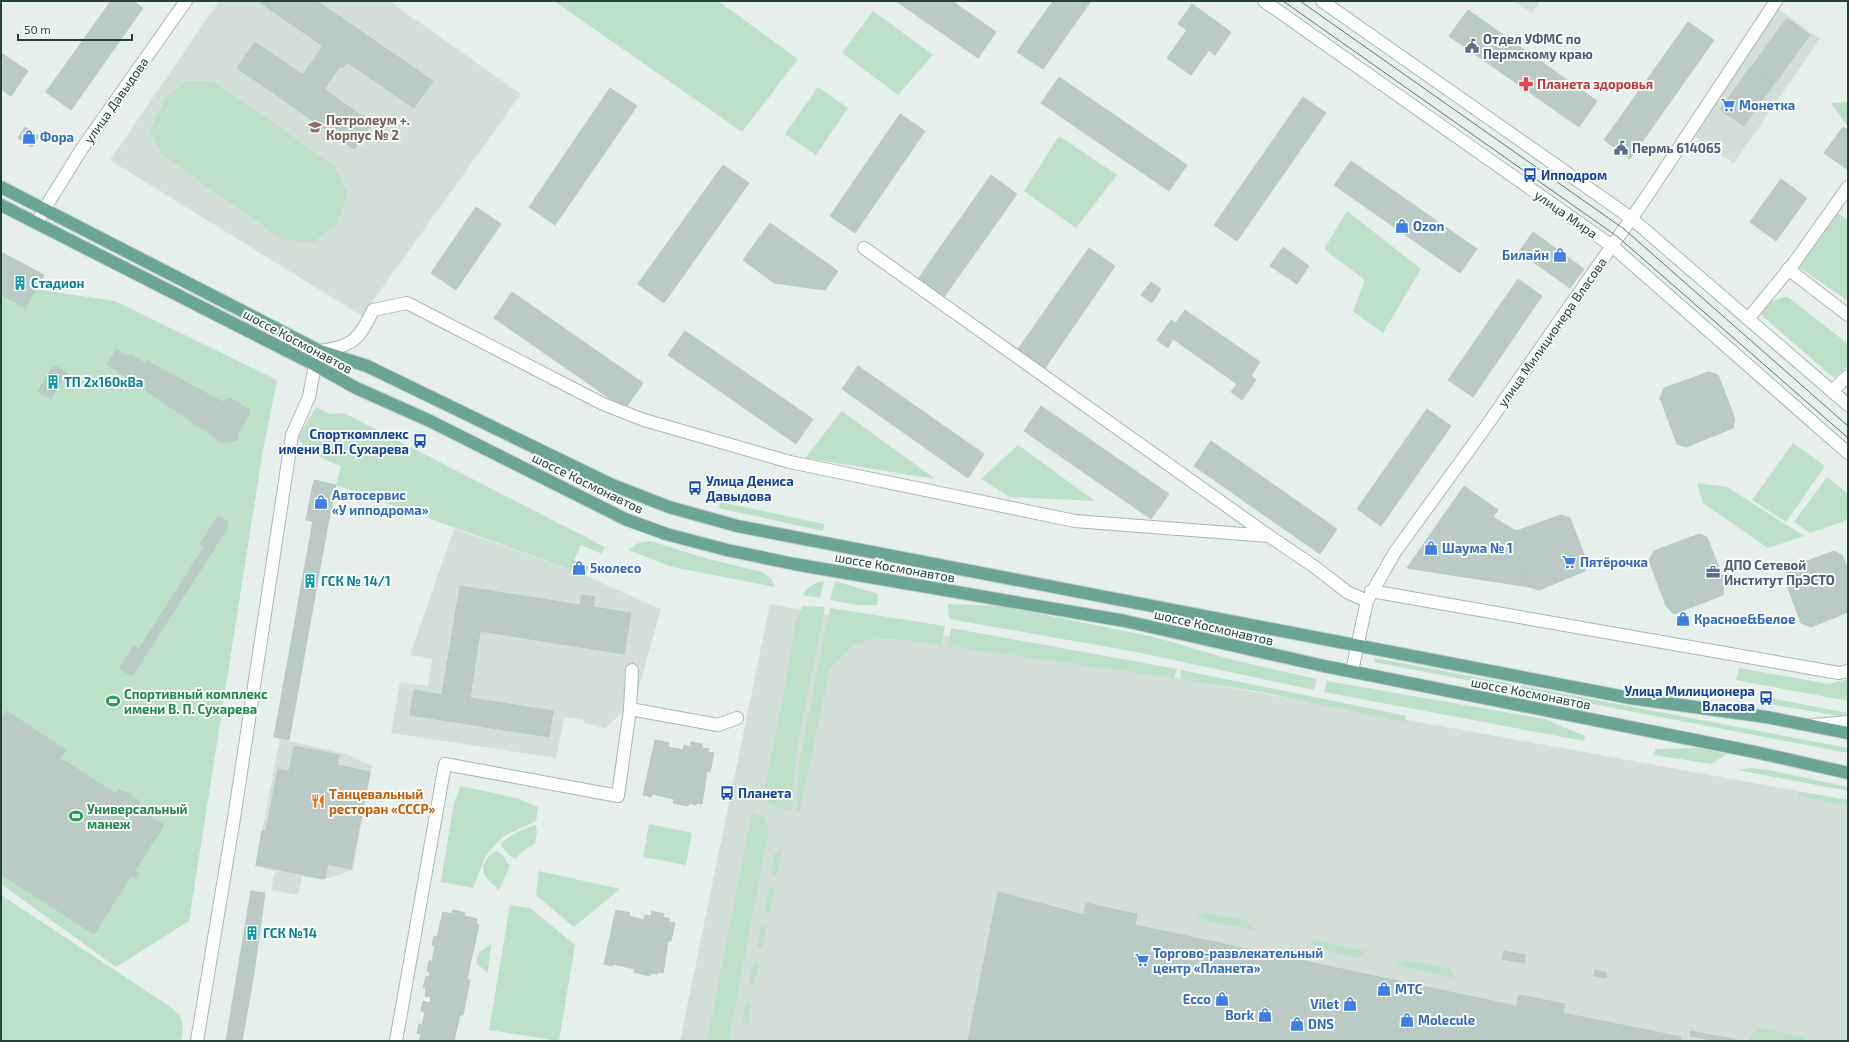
<svg xmlns="http://www.w3.org/2000/svg" width="1849" height="1042" viewBox="0 0 1849 1042" font-family="'Exo 2',sans-serif">
<rect width="100%" height="100%" fill="#e6efeb"/>
<path fill="#d4dfda" d="M219 1H389L521 94 362 316 110 160Z
M1514 1H1540L1532 13Z
M1777 8 1820 39 1734 163 1688 132Z
M454 529 570 569 661 609 635 701 605 728 585 723 583 720 564 717 556 758 391 733 400 682 428 686 432 659 410 655Z
M770 604 1848 800V1041H680Z
M280 739 347 754 372 766 353 870 322 880 302 876 298 895 271 890 275 871 255 866Z"/>
<path fill="#bfe0c8" d="M554 1H718L798 59 742 132Z
M873 11 933 55 898 95 842 53Z
M185 81H213L335 166 348 194 337 223 314 242 283 240 161 154 150 130 166 97Z
M818 87 848 108 816 155 785 134Z
M1848 102V127L1831 103Z
M1059 136 1117 175 1076 228 1024 191Z
M1347 211 1421 269 1383 333 1353 311 1365 280 1324 249Z
M1837 212 1848 220V301L1799 267Z
M1 284 115 301 277 380 262 456 189 921 116 967 1 884Z
M1784 297H1788L1848 344V366L1834 378 1759 313 1771 302Z
M316 407 329 414 344 413 605 547 602 554 581 545 570 569 336 485 341 466C324 459 308 454 298 438Z
M842 411 935 479 805 458Z
M1793 443 1825 466 1786 522 1752 500Z
M1018 445 1095 501 1010 497 981 479Z
M1827 477 1848 494V517L1845 521 1810 533 1794 522Z
M1697 483 1727 487 1804 536 1768 548 1703 503Z
M721 502 824 524 823 531 718 508Z
M651 541 708 559 762 572 771 578 775 587 672 567 628 550 639 543Z
M824 581 820 598 803 595C808 586 814 583 824 581Z
M835 581 878 594 877 605H858L830 600Z
M948 604 1001 606 1154 637 1237 661 1317 679 1314 690 1136 652 949 619Z
M803 606 825 607 796 752 791 810C780 807 768 808 763 796L785 688 795 623Z
M830 608 945 626 941 645C919 642 881 634 860 643 848 647 838 659 830 669L801 805 799 812H797L799 764Z
M951 628 1177 669 1174 678 948 646Z
M1375 658 1848 748V753L1374 662Z
M1739 668 1829 684 1848 679V701L1736 680Z
M1181 670 1407 716 1404 722 1261 692 1180 679Z
M1327 681 1545 719 1585 736 1584 741 1324 692Z
M1765 697 1848 713V714L1840 716 1763 703Z
M1701 748 1727 754 1711 764 1654 755 1655 749Z
M1750 768 1769 770 1848 787V791L1737 770Z
M461 786 516 798 538 807 536 821 502 837 486 855 473 888 441 882 454 802Z
M1799 792 1848 800V806L1798 796Z
M752 812 764 817 769 829 729 1039 728 1041H707Z
M649 824 692 833 686 865 643 857Z
M536 825 537 834 535 843 524 850 515 859 507 853 501 845C508 834 525 829 536 825Z
M496 851 503 856 510 866 499 890C495 886 488 881 485 876 479 866 488 855 496 851Z
M779 851 782 854 777 875 773 876 771 872 774 854Z
M539 871 620 889 574 927 536 895Z
M772 888 775 890 770 911 768 912 764 909 768 890Z
M1 895 169 1006 180 1015 183 1028 181 1041H1Z
M510 905 530 908 575 945 559 1041 489 1030Z
M1204 912 1250 922 1255 931 1196 918Z
M761 926H765L766 928 762 949 760 950 757 946Z
M1310 939 1368 952 1359 958 1315 948Z
M491 944 488 973 476 963 479 952Z
M1407 960 1450 969 1456 978 1395 965Z
M755 963 759 966 753 987 749 984 752 967Z
M749 1001 751 1002 748 1024 743 1023C742 1017 744 1005 749 1001Z
M1759 1028 1808 1038 1803 1041 1799 1039 1796 1041H1749L1753 1031Z"/>
<path fill="#bbcac4" stroke="#b8c9c2" d="M111 1H133L143 8 71 110 46 92Z
M258 1H317L433 81 414 108 347 62 343 68 340 66 324 89 372 123 354 149 237 68 255 42 303 75 323 46Z
M896 1H952L996 32 978 58Z
M1053 1H1091L1043 69 1017 52Z
M1192 4 1231 32 1215 55 1209 50 1191 75 1167 58 1187 30 1178 24Z
M1468 10 1597 101 1579 127 1449 36Z
M1787 18 1810 35 1775 83 1752 66Z
M1688 22 1714 40 1630 159 1604 140Z
M1 53 28 71 11 96 1 89Z
M1751 66 1775 82 1744 126 1720 110Z
M1059 77 1187 165 1169 191 1041 103Z
M610 88 637 106 555 225 529 207Z
M1303 97 1326 113 1237 241 1214 225Z
M900 114 925 131 855 233 830 216Z
M25 127 39 136 32 147 18 138Z
M1843 127 1848 130V170L1824 153Z
M1351 161 1477 249 1460 273 1334 185Z
M723 165 749 183 664 303 638 284Z
M991 175 1017 194 944 297 918 279Z
M1781 179 1807 198 1776 241 1750 222Z
M476 207 501 224 456 290 431 273Z
M770 223 838 271 825 290 774 283 743 260Z
M1533 232 1584 269 1570 288 1519 252Z
M1283 247 1309 266 1297 284 1270 266Z
M1089 248 1115 266 1045 368 1018 349Z
M3 253 44 275 25 308 1 294V257Z
M1518 279 1542 296 1473 397 1448 380Z
M1151 282 1161 289 1152 303 1141 295Z
M512 292 643 383 625 409 494 318Z
M1185 310 1260 362 1251 376 1256 380 1242 400 1231 392 1237 384 1173 339 1168 348 1157 340 1171 320 1176 323Z
M685 331 813 419 796 444 668 355Z
M117 349 128 357 130 354 145 364 147 361 222 402 230 398 249 410V415L237 433 238 440 223 443 107 364Z
M54 365 67 373 51 399 38 391Z
M858 366 984 454 968 478 842 389Z
M1709 372 1718 375 1735 419 1733 428 1686 447 1677 444 1660 398 1664 388Z
M1041 406 1169 494 1151 519 1024 431Z
M1427 409 1451 426 1381 526 1357 509Z
M1211 441 1337 529 1320 554 1194 466Z
M314 480 336 485 328 524 306 520Z
M1464 486 1498 510 1493 517 1516 531 1512 541 1529 587 1407 568Z
M1561 515 1570 518 1587 562 1585 571 1539 590 1529 587 1512 541 1516 531Z
M218 516 228 522 226 526 228 527 132 676 119 668 134 646 139 649 204 547 200 544Z
M313 521 328 524 289 740 274 737Z
M1699 534 1707 537 1724 581 1723 595 1674 614 1666 606 1649 560 1654 551Z
M1834 551 1842 555 1848 570V612L1811 627 1801 623 1784 577 1789 568Z
M573 561 588 567 584 575 570 569Z
M460 586 580 605 582 595 595 597 593 607 631 613 624 654 480 631 470 698 553 711 549 737 410 715 414 690 442 695Z
M6 711 66 750 60 758 116 794 119 790 130 794 139 801 140 804 137 808 164 825 135 870 139 873 135 878 131 876 94 934 1 874V719Z
M655 740 669 743 668 747 683 750 684 745 690 747 691 742 702 744V748L709 749 708 752 714 753 710 772 707 771 702 804 697 803 696 805 689 803 688 806 673 803 674 799 652 794 651 797 643 795Z
M294 746 339 755 337 765 370 772 351 869 328 864 325 879 256 865 262 831H266L278 769 289 771Z
M251 891 265 893 254 973 242 1041H226Z
M998 892 1084 915 1086 903 1126 912 1137 914 1135 925 1516 1006 1519 995 1565 1004 1563 1013 1681 1037V1041H968Z
M453 910 465 913 464 916 477 919 476 924 479 925 467 979 470 980 463 1015H460L454 1041H419L421 1034 417 1033 419 1024 422 1025 425 1012 421 1011 423 1001 430 1003 431 997 425 996 426 988H423L426 976 429 977 430 972 427 971 429 961H432L435 946 432 945 434 936 437 937 443 912 452 914Z
M616 910 630 913 629 916 644 920 645 915 651 916 652 911 664 914 663 917 670 919 669 922 675 923 671 941H668L663 973 658 972 657 974 650 973V976L634 972 635 969 613 964 612 966 604 964Z
M1504 951 1525 955 1524 963 1502 959Z
M1595 970 1607 973 1606 978 1594 976Z
M1691 1031 1742 1041H1717L1690 1036Z"/>
<g fill="none" stroke-linecap="round" stroke-linejoin="round">
<defs>
<path id="minor" d="M864 248 1269 536
M1788 269 1848 315
M1748 319 1794 263 1848 187
M1832 391 1848 376
M1371 591 1839 673 1848 671
M1352 671 1367 601 1395 552 1485 428 1572 303 1647 196 1776 1
M630 709 718 725 737 718
M197 1041 235 812 292 435 309 397 315 365 320 351C353 346 359 340 373 310L407 303 603 404 644 420 790 462 1075 521 1269 536 1315 567 1347 592 1367 601
M396 1041 445 764 618 796 630 709 632 670"/>
<path id="tertiary" d="M37 223 45 208 83 147 186 1"/>
<path id="secondary" d="M1264 1 1612 246 1848 453
M1322 1 1631 218 1848 405
M1815 725 1848 722"/>
<path id="primary" d="M1 187 320 351 367 366 610 484 669 507 737 526 1630 698 1766 717 1848 733
M1 205 315 365 356 388 428 420 625 519 666 534 727 550 794 564 1125 621 1324 666 1755 752 1848 773"/>
</defs>
<use href="#minor" stroke="#a8b8b2" stroke-width="14"/>
<use href="#tertiary" stroke="#a8b8b2" stroke-width="14"/>
<use href="#secondary" stroke="#a4bbb3" stroke-width="14"/>
<use href="#primary" stroke="#c2cac8" stroke-width="14"/>
<use href="#minor" stroke="#fff" stroke-width="12"/>
<use href="#tertiary" stroke="#fff" stroke-width="12"/>
<use href="#secondary" stroke="#fff" stroke-width="12"/>
<use href="#primary" stroke="#6aa596" stroke-width="12"/>
<path stroke="#5f7d75" stroke-width="1" d="M1283 1 1618 237 1848 438
M1300 1 1624 229 1848 426"/>
</g>
<defs>
<symbol id="civic-bare" viewBox="-9 -9 18 18"><path d="M-.6-6.5H3V-4.5H.6V-3L4-1V1h2V6H-6V1h2V-1L-.6-3ZM-1.2 2.5V6h2.4V2.5Z" fill="#5c6f8a" stroke="#f7fbf9" stroke-width="2.5" paint-order="stroke"/></symbol>
<symbol id="pharmacy-bare" viewBox="-9 -9 18 18"><path d="M-2-6h4v4h4v4h-4v4h-4v-4h-4v-4h4Z" fill="#e0444e" stroke="#f7fbf9" stroke-width="2.5" paint-order="stroke"/></symbol>
<symbol id="supermarket-bare" viewBox="-9 -9 18 18"><path d="M-6-5.5h2.5l.6 2H6L4.5 2H-2.5L-4.4-4H-6ZM-1.5 3.2a1.3 1.3 0 1 0 .1 0ZM3 3.2a1.3 1.3 0 1 0 .1 0Z" fill="#3f7fe0" stroke="#f7fbf9" stroke-width="2.5" paint-order="stroke"/></symbol>
<symbol id="school-bare" viewBox="-9 -9 18 18"><path d="M0-5L7-2L0 1L-7-2ZM-4 1L0 2.5L4 1V4Q0 6-4 4Z" fill="#8d6e63" stroke="#f7fbf9" stroke-width="2.5" paint-order="stroke"/></symbol>
<symbol id="shop-bare" viewBox="-9 -9 18 18"><path d="M-5-2.5h2.3a2.7 3.5 0 0 1 5.4 0H5L5.5 6h-11ZM-1.5-2.5h3a1.5 2.3 0 0 0-3 0Z" fill="#3f7fe0" stroke="#f7fbf9" stroke-width="2.5" paint-order="stroke"/></symbol>
<symbol id="bus-bare" viewBox="-9 -9 18 18"><path d="M-5-6H5V4H4V6H2V4H-2V6H-4V4H-5ZM-3.5-4V0h7V-4ZM-3.5 1.2v1.5H-2V1.2ZM2 1.2v1.5H3.5V1.2Z" fill="#1a4fb4" stroke="#f7fbf9" stroke-width="2.5" paint-order="stroke"/></symbol>
<symbol id="building-bare" viewBox="-9 -9 18 18"><path d="M-4-6H4V6H1V3H-1V6H-4ZM-2.5-4.3h1.7v1.8h-1.7ZM.8-4.3h1.7v1.8H.8ZM-2.5-1h1.7V.8h-1.7ZM.8-1h1.7V.8H.8Z" fill="#0f9aa8" stroke="#f7fbf9" stroke-width="2.5" paint-order="stroke"/></symbol>
<symbol id="office-bare" viewBox="-9 -9 18 18"><path d="M-6-3h4V-5.5h4V-3h4V5H-6ZM-1-4.5V-3h2v-1.5ZM-6 0V1H6V0Z" fill="#5c6f8a" stroke="#f7fbf9" stroke-width="2.5" paint-order="stroke"/></symbol>
<symbol id="stadium-bare" viewBox="-9 -9 18 18"><path d="M0-5a6.5 5 0 1 0 0 10a6.5 5 0 1 0 0-10ZM-3.5-1.8h7v3.6h-7Z" fill="#2e9e5b" stroke="#f7fbf9" stroke-width="2.5" paint-order="stroke"/></symbol>
<symbol id="restaurant-bare" viewBox="-9 -9 18 18"><path d="M-5-6h1v4h1v-4h1v4h1v-4h1v5L-1.5 .5V6h-2V.5L-5-1ZM5-6V6H3V1.5H1.5Q1.5-4 5-6Z" fill="#e8710a" stroke="#f7fbf9" stroke-width="2.5" paint-order="stroke"/></symbol>
</defs>
<g fill-rule="evenodd">
<use href="#civic-bare" x="1462" y="36" width="20" height="20"/>
<use href="#pharmacy-bare" x="1516" y="74" width="20" height="20"/>
<use href="#supermarket-bare" x="1718" y="95" width="20" height="20"/>
<use href="#school-bare" x="305" y="117" width="20" height="20"/>
<use href="#shop-bare" x="19" y="127" width="20" height="20"/>
<use href="#civic-bare" x="1611" y="138" width="20" height="20"/>
<use href="#bus-bare" x="1520" y="165" width="20" height="20"/>
<use href="#shop-bare" x="1392" y="216" width="20" height="20"/>
<use href="#shop-bare" x="1550" y="245" width="20" height="20"/>
<use href="#building-bare" x="10" y="273" width="20" height="20"/>
<use href="#building-bare" x="43" y="372" width="20" height="20"/>
<use href="#bus-bare" x="410" y="431" width="20" height="20"/>
<use href="#bus-bare" x="685" y="478" width="20" height="20"/>
<use href="#shop-bare" x="311" y="492" width="20" height="20"/>
<use href="#shop-bare" x="1421" y="538" width="20" height="20"/>
<use href="#supermarket-bare" x="1559" y="552" width="20" height="20"/>
<use href="#shop-bare" x="569" y="558" width="20" height="20"/>
<use href="#office-bare" x="1703" y="562" width="20" height="20"/>
<use href="#building-bare" x="300" y="571" width="20" height="20"/>
<use href="#shop-bare" x="1673" y="609" width="20" height="20"/>
<use href="#bus-bare" x="1756" y="688" width="20" height="20"/>
<use href="#stadium-bare" x="103" y="691" width="20" height="20"/>
<use href="#bus-bare" x="717" y="783" width="20" height="20"/>
<use href="#restaurant-bare" x="308" y="791" width="20" height="20"/>
<use href="#stadium-bare" x="66" y="806" width="20" height="20"/>
<use href="#building-bare" x="242" y="923" width="20" height="20"/>
<use href="#supermarket-bare" x="1132" y="950" width="20" height="20"/>
<use href="#shop-bare" x="1374" y="979" width="20" height="20"/>
<use href="#shop-bare" x="1212" y="989" width="20" height="20"/>
<use href="#shop-bare" x="1340" y="994" width="20" height="20"/>
<use href="#shop-bare" x="1255" y="1005" width="20" height="20"/>
<use href="#shop-bare" x="1397" y="1010" width="20" height="20"/>
<use href="#shop-bare" x="1287" y="1014" width="20" height="20"/>
</g>
<g text-anchor="middle" dominant-baseline="central" stroke-width="4" stroke-linejoin="round" paint-order="stroke">
<g font-size="13" font-weight="bold" fill="#4e5e75" stroke="#f7fbf9" text-anchor="start">
<text x="1483" y="39">Отдел УФМС по<tspan x="1483" dy="15">Пермскому краю</tspan></text>
<text x="1632" y="148">Пермь 614065</text>
<text x="1724" y="565">ДПО Сетевой<tspan x="1724" dy="15">Институт ПрЭСТО</tspan></text>
</g>
<g font-size="13" font-weight="bold" fill="#be3a42" stroke="#f7fbf9" text-anchor="start">
<text x="1537" y="84">Планета здоровья</text>
</g>
<g font-size="13" fill="#24423a" stroke="#f7fbf9">
<text transform="translate(116 100) rotate(-55)">улица Давыдова</text>
<text transform="translate(1566 214) rotate(35)">улица Мира</text>
<text transform="translate(1552 332) rotate(-55)">улица Милиционера Власова</text>
<text transform="translate(298 341) rotate(28)">шоссе Космонавтов</text>
<text transform="translate(588 483) rotate(26)">шоссе Космонавтов</text>
<text transform="translate(895 567) rotate(10)">шоссе Космонавтов</text>
<text transform="translate(1214 627) rotate(13)">шоссе Космонавтов</text>
<text transform="translate(1531 693) rotate(11)">шоссе Космонавтов</text>
</g>
<g font-size="13" font-weight="bold" fill="#366cbe" stroke="#f7fbf9" text-anchor="start">
<text x="1739" y="105">Монетка</text>
<text x="40" y="137">Фора</text>
<text x="1413" y="226">Ozon</text>
<text x="1549" y="255" text-anchor="end">Билайн</text>
<text x="332" y="495">Автосервис<tspan x="332" dy="15">«У ипподрома»</tspan></text>
<text x="1442" y="548">Шаума № 1</text>
<text x="1580" y="562">Пятёрочка</text>
<text x="590" y="568">5колесо</text>
<text x="1694" y="619">Красное&amp;Белое</text>
<text x="1153" y="953">Торгово-развлекательный<tspan x="1153" dy="15">центр «Планета»</tspan></text>
<text x="1395" y="989">МТС</text>
<text x="1211" y="999" text-anchor="end">Ecco</text>
<text x="1339" y="1004" text-anchor="end">Vilet</text>
<text x="1254" y="1015" text-anchor="end">Bork</text>
<text x="1418" y="1020">Molecule</text>
<text x="1308" y="1024">DNS</text>
</g>
<g font-size="13" font-weight="bold" fill="#785e54" stroke="#f7fbf9" text-anchor="start">
<text x="326" y="120">Петролеум +.<tspan x="326" dy="15">Корпус № 2</tspan></text>
</g>
<g font-size="13" font-weight="bold" fill="#164399" stroke="#f7fbf9" text-anchor="start">
<text x="1541" y="175">Ипподром</text>
<text x="409" y="434" text-anchor="end">Спорткомплекс<tspan x="409" dy="15">имени В.П. Сухарева</tspan></text>
<text x="706" y="481">Улица Дениса<tspan x="706" dy="15">Давыдова</tspan></text>
<text x="1755" y="691" text-anchor="end">Улица Милиционера<tspan x="1755" dy="15">Власова</tspan></text>
<text x="738" y="793">Планета</text>
</g>
<g font-size="13" font-weight="bold" fill="#0d838f" stroke="#f7fbf9" text-anchor="start">
<text x="31" y="283">Стадион</text>
<text x="64" y="382">ТП 2х160кВа</text>
<text x="321" y="581">ГСК № 14/1</text>
<text x="263" y="933">ГСК №14</text>
</g>
<g font-size="13" font-weight="bold" fill="#27864d" stroke="#f7fbf9" text-anchor="start">
<text x="124" y="694">Спортивный комплекс<tspan x="124" dy="15">имени В. П. Сухарева</tspan></text>
<text x="87" y="809">Универсальный<tspan x="87" dy="15">манеж</tspan></text>
</g>
<g font-size="13" font-weight="bold" fill="#c56008" stroke="#f7fbf9" text-anchor="start">
<text x="329" y="794">Танцевальный<tspan x="329" dy="15">ресторан «СССР»</tspan></text>
</g>
</g>
<rect width="1849" height="1042" fill="none" stroke="#24423a" stroke-width="4"/>
<path d="M18 34v6h114v-6" fill="none" stroke="#24423a" stroke-width="2"/>
<text x="24" y="34" font-size="12" fill="#24423a" stroke="#f7fbf9" stroke-width="3" paint-order="stroke">50 m</text>
</svg>
